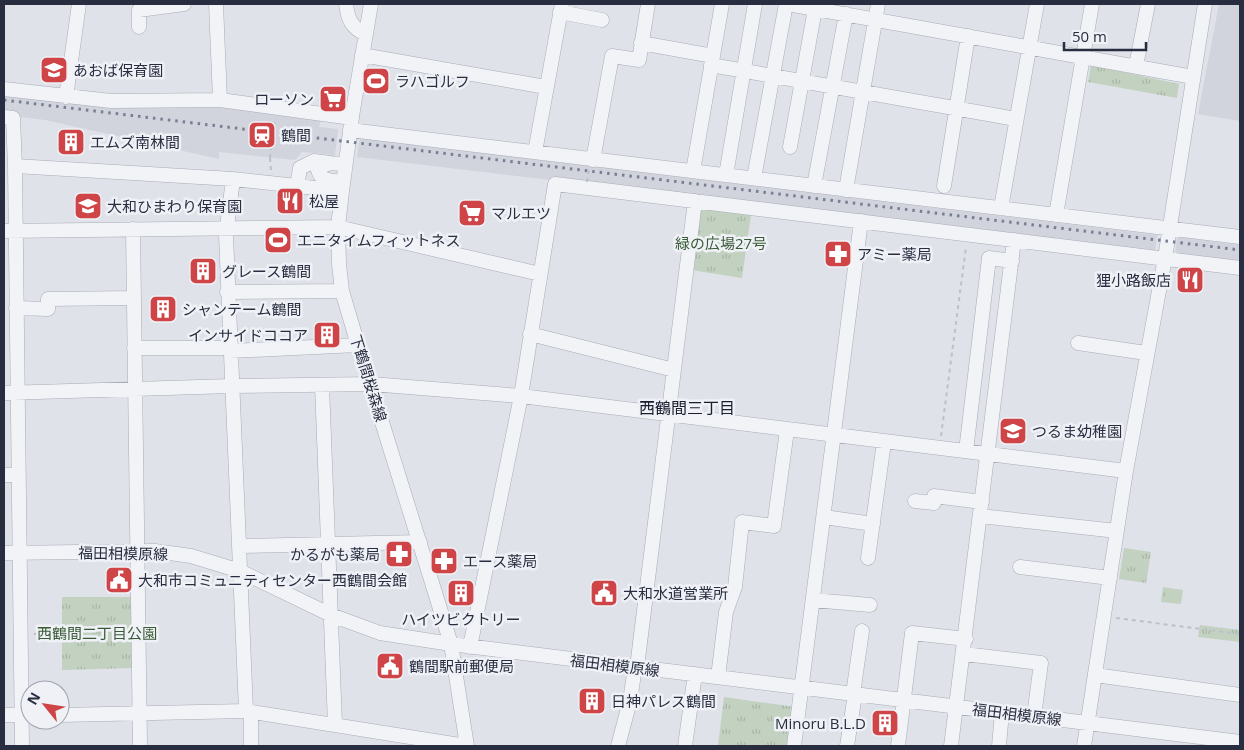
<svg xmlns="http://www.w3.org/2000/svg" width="1244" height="750" viewBox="0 0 1244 750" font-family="'Open Sans','Noto Sans JP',sans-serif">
<defs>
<pattern id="park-tufts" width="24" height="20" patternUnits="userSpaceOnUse" patternTransform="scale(1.25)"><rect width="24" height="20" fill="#c3d2c0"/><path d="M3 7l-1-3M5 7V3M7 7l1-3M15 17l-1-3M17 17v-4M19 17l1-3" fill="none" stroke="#a8b5a6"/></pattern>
</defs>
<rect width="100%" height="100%" fill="#dfe2e9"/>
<path fill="#d1d4dd" d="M1219 4H1240V121L1198 114Z
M4 94 217 106 321 119 319 127 338 129 335 155 302 152 295 160 219 152V159L45 120 4 115Z
M360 138 1157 235 1155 252 424 165 357 157Z
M1177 237 1240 245V262L1175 255Z"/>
<path fill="url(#park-tufts)" d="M1091 65 1179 84 1177 98 1088 82Z
M700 208 751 215 742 278 691 270Z
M1124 548 1151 552 1146 583 1119 579Z
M1163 587 1183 590 1181 604 1161 602Z
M62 597H133V668L62 670Z
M1200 625 1240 630V642L1198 637Z
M724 697 795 707 790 746H718Z"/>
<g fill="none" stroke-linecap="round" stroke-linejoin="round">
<defs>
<path id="minor" d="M216 4 220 100
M346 4C348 19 351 28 366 34
M371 4 353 110 342 191 338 227 339 264 342 291 358 345 451 644 467 746
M788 4 1193 77
M560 12 602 20
M139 27V10L184 4
M641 43 713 56
M362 55 546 87
M711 65 1016 119
M1136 66 1148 4
M4 89 111 101 220 100 352 118
M66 97 79 4
M4 117 13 118 15 166 22 746
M350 130 1240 237
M790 147 815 9
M535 152 562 4
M593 160 612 56 639 60 648 4
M15 166 233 179 342 191
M693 171 722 4
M726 175 755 4
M754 178 786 4
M233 179 226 235 246 711
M343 182C332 180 321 182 318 170 326 161 334 163 345 165
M297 186 300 168 314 161 330 163
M814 186 846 14
M944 186 968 36
M846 190 878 4
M1001 208 1037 4
M1056 215 1092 4
M133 229 140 746
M4 231 338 227 540 274
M227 292 342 291
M16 308 48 309V299L134 298
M530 334 674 370
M1078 343 1146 353
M134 348H230
M230 351 358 345
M322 385 335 725
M4 393 232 386 371 384 521 396 1126 471
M966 451 989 258 1012 261
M4 475H19
M915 501 934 503V496L982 502
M980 516 1117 531
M824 517 873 524
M239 546 420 542
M4 553 155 551 191 556 240 571 331 615 380 633 451 644 1240 742
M868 558 884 442
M1020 567 1110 578
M813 600 870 605
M470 647 521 396 555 184 1240 268
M964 654 1041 663 1034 716
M637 667 695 201
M1095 675 1240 695
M718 677 726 612 735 587 742 522 774 526 787 430
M853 694 862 631
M4 715H30
M60 715 246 711 466 746
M251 746V712
M618 746 630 701 635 667
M685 746 695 674
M794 746 861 221
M847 746 855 694
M898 746 912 633 966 639
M951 746 1014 240
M999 746 1002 712
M1084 746 1126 471 1165 258 1205 4"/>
</defs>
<use href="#minor" stroke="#a8acb6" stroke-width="15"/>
<path stroke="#bdc0c7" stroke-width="2" stroke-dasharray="4 4" stroke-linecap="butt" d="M266 136 273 137
M270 158 271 170
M941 436 966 247
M1116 618 1240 634
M34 634 64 633"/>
<use href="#minor" stroke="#f2f3f7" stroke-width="14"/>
<path stroke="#797f92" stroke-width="3" stroke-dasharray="2.5 5" stroke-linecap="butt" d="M4 100 1240 250"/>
<path stroke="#bdc0c7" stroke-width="2" stroke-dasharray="4 4" stroke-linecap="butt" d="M270 158 275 118
M587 182 589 169"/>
</g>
<defs>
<symbol id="school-square" viewBox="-11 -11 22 22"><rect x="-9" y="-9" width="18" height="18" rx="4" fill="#ce4447" stroke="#eff1f6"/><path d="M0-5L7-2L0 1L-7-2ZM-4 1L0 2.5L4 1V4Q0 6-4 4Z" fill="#fff"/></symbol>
<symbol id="stadium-square" viewBox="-11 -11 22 22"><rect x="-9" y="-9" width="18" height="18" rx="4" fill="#ce4447" stroke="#eff1f6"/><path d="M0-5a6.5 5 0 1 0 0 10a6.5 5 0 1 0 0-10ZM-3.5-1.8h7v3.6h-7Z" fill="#fff"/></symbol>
<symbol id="supermarket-square" viewBox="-11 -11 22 22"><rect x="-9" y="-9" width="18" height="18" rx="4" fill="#ce4447" stroke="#eff1f6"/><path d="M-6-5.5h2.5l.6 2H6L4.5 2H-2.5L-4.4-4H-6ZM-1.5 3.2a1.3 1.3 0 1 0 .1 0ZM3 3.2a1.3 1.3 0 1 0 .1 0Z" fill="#fff"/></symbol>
<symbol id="station-square" viewBox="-11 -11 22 22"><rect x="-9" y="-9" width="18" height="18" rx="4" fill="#ce4447" stroke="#eff1f6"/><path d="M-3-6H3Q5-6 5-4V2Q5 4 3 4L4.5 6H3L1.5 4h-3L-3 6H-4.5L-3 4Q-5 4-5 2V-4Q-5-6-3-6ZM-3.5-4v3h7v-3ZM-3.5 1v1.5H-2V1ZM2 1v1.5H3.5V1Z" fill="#fff"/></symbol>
<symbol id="building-square" viewBox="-11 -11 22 22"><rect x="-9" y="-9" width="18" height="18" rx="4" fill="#ce4447" stroke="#eff1f6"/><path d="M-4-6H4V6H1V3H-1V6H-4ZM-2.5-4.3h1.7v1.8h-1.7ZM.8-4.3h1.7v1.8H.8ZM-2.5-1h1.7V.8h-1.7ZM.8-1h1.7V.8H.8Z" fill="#fff"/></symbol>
<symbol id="restaurant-square" viewBox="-11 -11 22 22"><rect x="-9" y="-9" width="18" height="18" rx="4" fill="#ce4447" stroke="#eff1f6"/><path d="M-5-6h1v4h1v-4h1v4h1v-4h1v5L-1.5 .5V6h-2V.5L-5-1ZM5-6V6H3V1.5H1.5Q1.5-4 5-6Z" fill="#fff"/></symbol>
<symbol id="pharmacy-square" viewBox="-11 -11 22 22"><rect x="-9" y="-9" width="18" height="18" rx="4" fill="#ce4447" stroke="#eff1f6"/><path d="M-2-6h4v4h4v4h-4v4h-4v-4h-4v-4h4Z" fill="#fff"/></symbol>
<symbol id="civic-square" viewBox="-11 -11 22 22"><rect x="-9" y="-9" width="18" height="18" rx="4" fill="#ce4447" stroke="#eff1f6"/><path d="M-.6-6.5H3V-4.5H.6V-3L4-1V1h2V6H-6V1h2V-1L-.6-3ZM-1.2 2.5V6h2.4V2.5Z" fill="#fff"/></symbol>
</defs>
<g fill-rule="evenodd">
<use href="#school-square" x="38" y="54" width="32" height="32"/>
<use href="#stadium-square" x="360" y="65" width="32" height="32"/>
<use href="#supermarket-square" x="317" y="83" width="32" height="32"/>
<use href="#station-square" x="246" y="119" width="32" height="32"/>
<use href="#building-square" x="55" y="126" width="32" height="32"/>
<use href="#restaurant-square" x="274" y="185" width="32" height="32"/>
<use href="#school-square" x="72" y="190" width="32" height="32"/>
<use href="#supermarket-square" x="456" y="197" width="32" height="32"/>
<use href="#stadium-square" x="262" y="224" width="32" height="32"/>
<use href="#pharmacy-square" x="822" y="238" width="32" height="32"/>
<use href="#building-square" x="187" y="255" width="32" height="32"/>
<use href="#restaurant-square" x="1174" y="264" width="32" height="32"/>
<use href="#building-square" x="147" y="293" width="32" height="32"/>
<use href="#building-square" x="311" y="319" width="32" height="32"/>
<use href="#school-square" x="997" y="415" width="32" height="32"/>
<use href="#pharmacy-square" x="383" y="538" width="32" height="32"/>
<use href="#pharmacy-square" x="428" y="545" width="32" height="32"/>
<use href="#civic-square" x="103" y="564" width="32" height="32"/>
<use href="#building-square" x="445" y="577" width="32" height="32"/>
<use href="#civic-square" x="588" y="577" width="32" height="32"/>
<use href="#civic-square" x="374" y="650" width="32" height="32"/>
<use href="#building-square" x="576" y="685" width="32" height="32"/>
<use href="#building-square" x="869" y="707" width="32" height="32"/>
</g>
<g text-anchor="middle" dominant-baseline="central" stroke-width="5" stroke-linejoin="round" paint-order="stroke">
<g font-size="15" fill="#282e40" stroke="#eff1f6" text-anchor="start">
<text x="73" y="70">あおば保育園</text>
<text x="395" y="81">ラハゴルフ</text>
<text x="314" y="99" text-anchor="end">ローソン</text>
<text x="281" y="135">鶴間</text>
<text x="90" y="142">エムズ南林間</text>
<text x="309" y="201">松屋</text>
<text x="107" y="206">大和ひまわり保育園</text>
<text x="491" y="213">マルエツ</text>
<text x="297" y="240">エニタイムフィットネス</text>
<text x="857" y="254">アミー薬局</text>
<text x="222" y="271">グレース鶴間</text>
<text x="1171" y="280" text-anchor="end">狸小路飯店</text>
<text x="182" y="309">シャンテーム鶴間</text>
<text x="308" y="335" text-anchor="end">インサイドココア</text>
<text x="1032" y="431">つるま幼稚園</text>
<text x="380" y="554" text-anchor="end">かるがも薬局</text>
<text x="463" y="561">エース薬局</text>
<text x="138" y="580">大和市コミュニティセンター西鶴間会館</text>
<text x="623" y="593">大和水道営業所</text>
<text x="461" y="619" text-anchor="middle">ハイツビクトリー</text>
<text x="409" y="666">鶴間駅前郵便局</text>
<text x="611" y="701">日神パレス鶴間</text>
<text x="866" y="723" text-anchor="end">Minoru B.L.D</text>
</g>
<g font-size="15" fill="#385b35" stroke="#eff1f6">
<text x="721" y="243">緑の広場27号</text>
<text x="97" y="633">西鶴間二丁目公園</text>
</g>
<g font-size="15" fill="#282e40" stroke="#eff1f6">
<text transform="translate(369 378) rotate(73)">下鶴間桜森線</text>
<text transform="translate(123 553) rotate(1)">福田相模原線</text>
<text transform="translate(615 665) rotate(7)">福田相模原線</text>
<text transform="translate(1017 714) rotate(7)">福田相模原線</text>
</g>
<g font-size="16" fill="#1a1f30" stroke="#eff1f6">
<text x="687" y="408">西鶴間三丁目</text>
</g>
</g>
<rect width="1244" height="750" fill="none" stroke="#282e40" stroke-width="10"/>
<g transform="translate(45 705) rotate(300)"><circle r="24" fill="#eff1f6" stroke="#9fa3ad"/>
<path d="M0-4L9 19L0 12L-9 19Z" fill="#ce4447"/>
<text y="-8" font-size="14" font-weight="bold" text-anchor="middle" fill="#282e40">N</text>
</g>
<path d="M1064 42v8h82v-8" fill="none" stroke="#282e40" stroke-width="2.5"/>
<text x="1072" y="42" font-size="15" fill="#282e40" stroke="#eff1f6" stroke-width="4" paint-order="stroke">50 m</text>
</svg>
